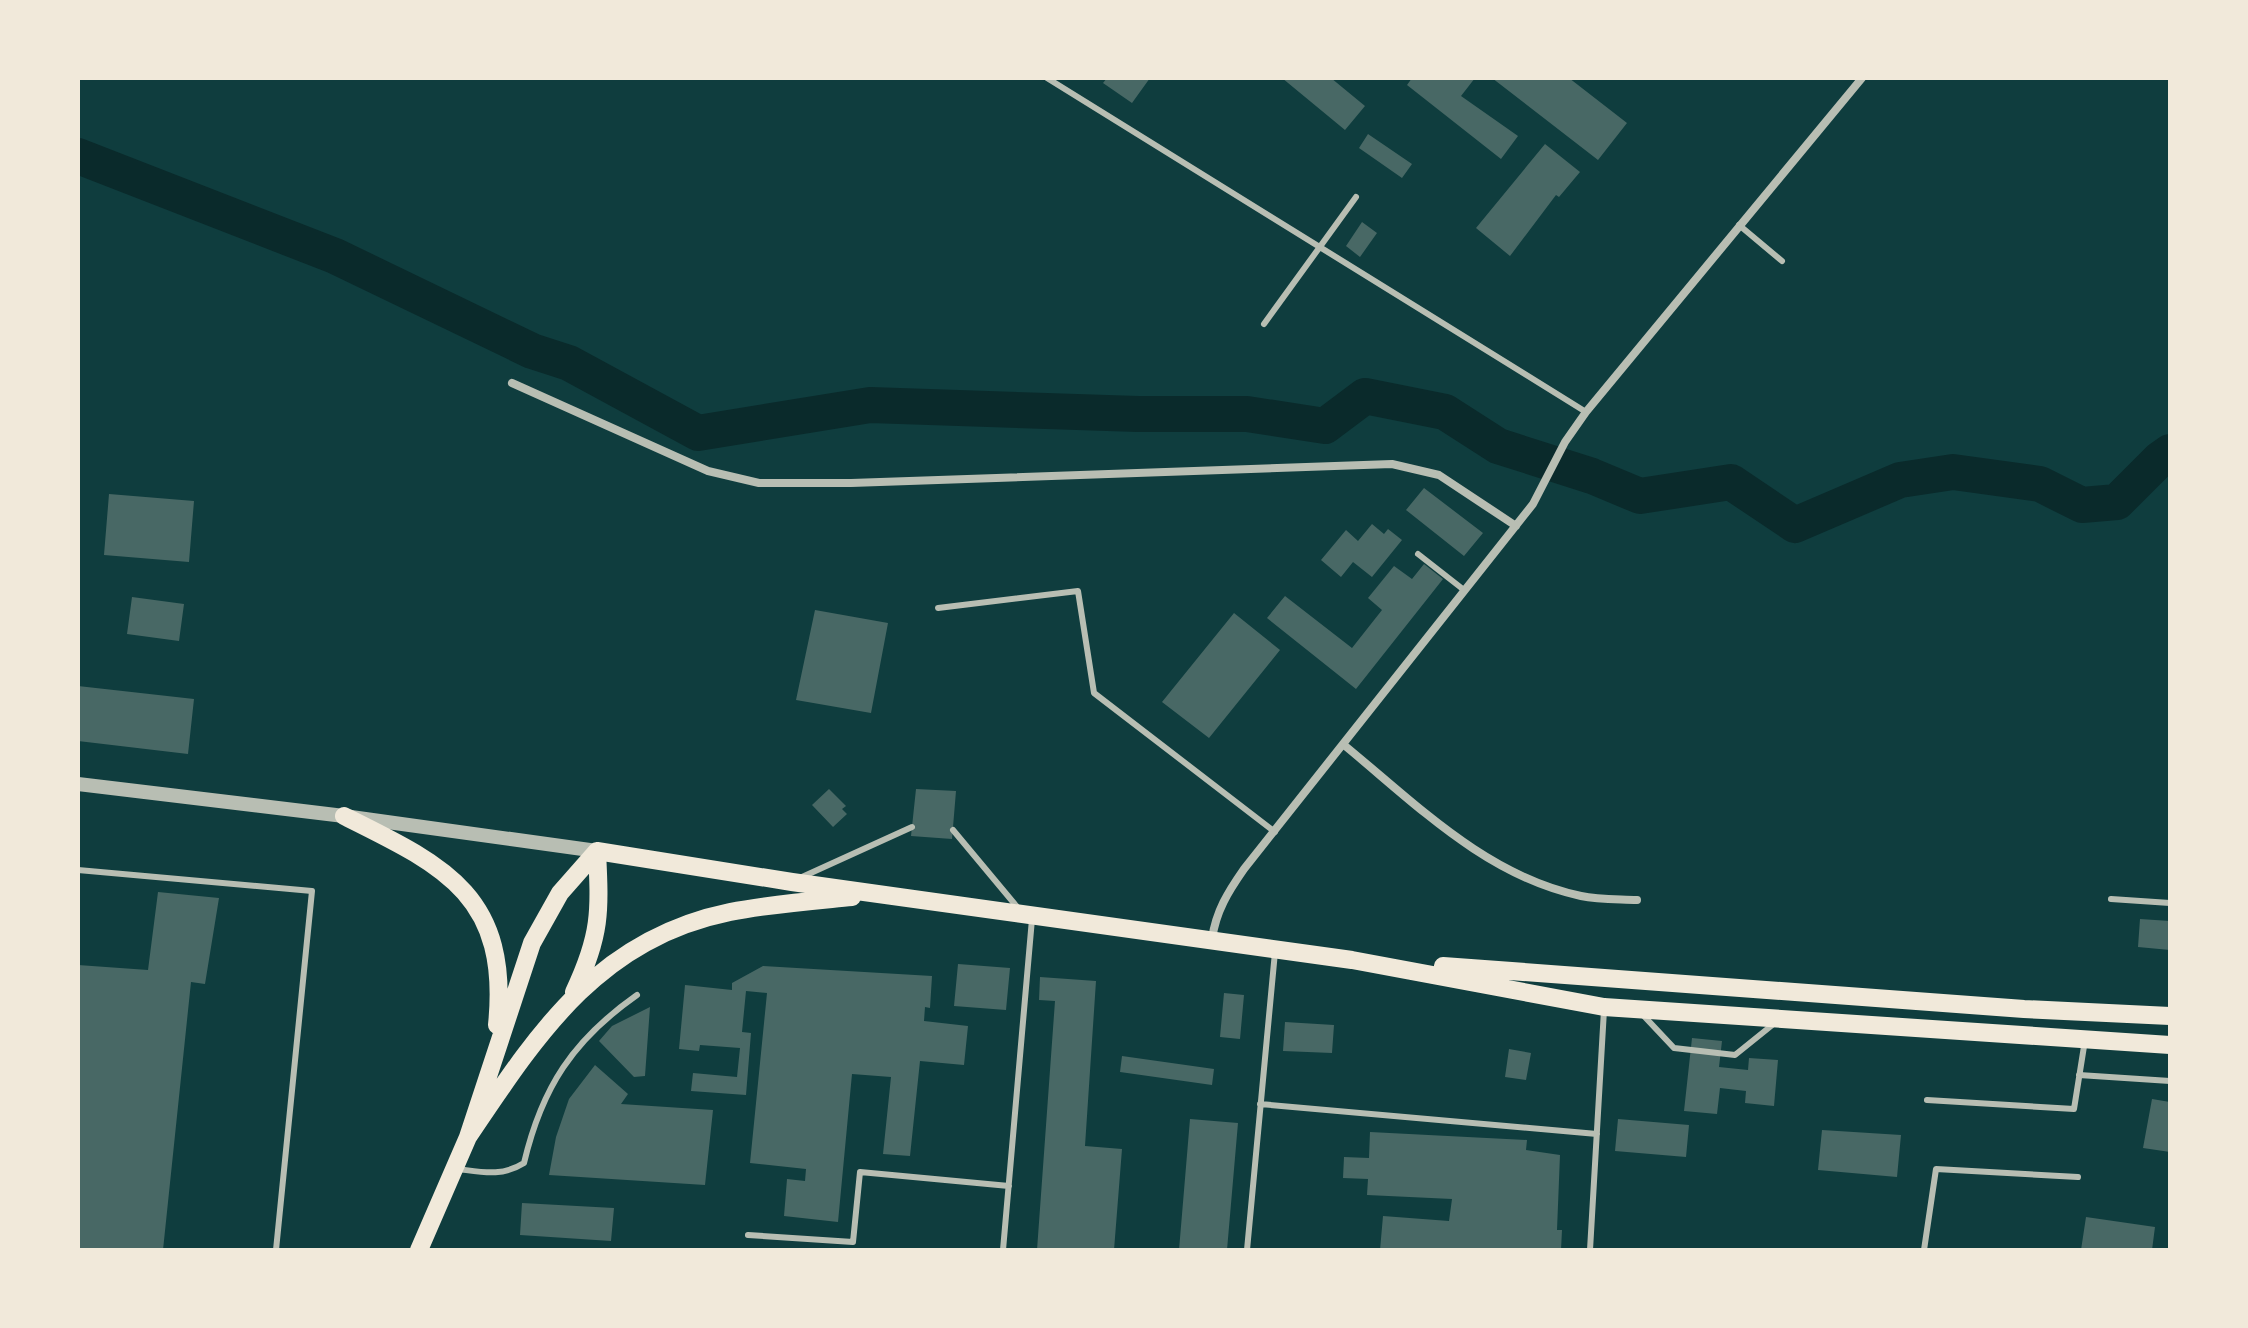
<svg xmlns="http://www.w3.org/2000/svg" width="2248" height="1328" viewBox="0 0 2248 1328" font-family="'Roboto Condensed',sans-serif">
<rect width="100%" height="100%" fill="#0f3d3e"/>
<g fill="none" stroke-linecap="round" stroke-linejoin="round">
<path stroke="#0a2a2b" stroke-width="36" d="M78 156 335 256 532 351 569 363 698 433 870 405 1138 414H1247L1325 426 1365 396 1445 412 1498 446 1592 476 1640 496 1731 482 1795 525 1900 480 1953 472 2040 484 2082 505 2117 502 2160 459 2170 452"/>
</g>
<path fill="#486865" d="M1107 78H1150L1132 103 1103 83Z
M1282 78H1331L1365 106 1345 130Z
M1412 78H1475L1461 96 1518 136 1501 159 1407 85Z
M1492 78H1569L1627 123 1598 160Z
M1368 134 1412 164 1402 178 1359 148Z
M1545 144 1580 172 1559 197 1556 195 1510 256 1476 228Z
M1362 222 1377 233 1360 257 1346 246Z
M1424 488 1483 533 1464 556 1406 510Z
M109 494 194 501 189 562 104 555Z
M1372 524 1384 534 1388 529 1402 540 1372 577 1353 562 1341 577 1321 560 1346 530 1358 541Z
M1424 564 1443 579 1356 689 1267 618 1285 596 1352 648 1382 610 1368 598 1394 566 1412 579Z
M132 597 184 604 179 641 127 634Z
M815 610 888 623 871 713 796 700Z
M1234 613 1280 650 1209 738 1162 702Z
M78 686 194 699 188 754 78 741Z
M829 789 846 806 842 809 847 814 833 827 812 805Z
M916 789 956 791 952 839 911 836Z
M158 892 219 898 205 984 191 982 163 1250H78V965L148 970Z
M2140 919 2170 921V950L2138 947Z
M958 964 1010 968 1006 1010 954 1006Z
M763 966 932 976 930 1008 925 1007 924 1021 968 1026 964 1065 920 1061 910 1156 883 1154 891 1077 852 1074 838 1222 784 1216 787 1179 805 1181 806 1169 750 1163 767 993 746 991 742 1032 751 1033 746 1095 691 1091 693 1073 737 1077 740 1048 700 1045 699 1051 679 1049 685 985 732 990V983Z
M1040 977 1096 981 1085 1146 1122 1149 1114 1250H1037L1055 1001 1039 1000Z
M1224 993 1244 995 1240 1039 1220 1037Z
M650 1007 645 1076 634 1077 599 1041 612 1026Z
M1285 1022 1334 1025 1332 1053 1283 1051Z
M1692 1038 1722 1041 1719 1067 1748 1070 1749 1058 1778 1060 1774 1106 1745 1103 1746 1091 1720 1088 1717 1114 1684 1111Z
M1509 1049 1531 1053 1526 1080 1505 1077Z
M1122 1056 1214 1069 1212 1085 1120 1072Z
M595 1065 628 1094 621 1104 713 1110 705 1185 549 1175 556 1137 569 1099Z
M2152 1099 2170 1102V1152L2143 1148Z
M1190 1119 1238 1123 1227 1250H1179Z
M1618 1119 1689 1125 1686 1157 1615 1151Z
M1822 1130 1901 1135 1897 1177 1818 1170Z
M1370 1132 1527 1140 1526 1150 1560 1155 1557 1230H1562L1561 1250H1380L1383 1216 1449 1221 1452 1199 1367 1195 1368 1179 1343 1178 1344 1157 1369 1158Z
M522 1203 614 1208 611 1241 520 1235Z
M2086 1217 2155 1227 2152 1250H2081Z"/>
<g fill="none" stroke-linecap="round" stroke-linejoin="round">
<path stroke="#b8beb3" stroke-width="6" d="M1047 78 1586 412
M1739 225 1782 261
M1264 324 1356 197
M1418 554 1464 590
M938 608 1078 591 1094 693 1275 832
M953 830 1018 908
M78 870 312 891 276 1250
M802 877 912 827
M2111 899 2170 903
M1642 1014 1674 1048 1735 1055 1776 1022
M2079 1075 2170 1081
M1927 1100 2074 1109 2085 1040
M1260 1104 1597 1134
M458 1169C482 1172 502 1177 524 1163 542 1087 573 1040 637 995
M748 1235 853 1242 860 1172 1009 1186
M1003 1250 1032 919
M1247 1250 1275 952
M1590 1250 1604 1010
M1924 1250 1936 1169 2078 1177"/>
<path stroke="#b8beb3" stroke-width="8" d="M512 383 708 471 759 483H851L1392 464 1439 475 1516 526
M1344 745C1416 804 1486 876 1581 896 1599 900 1619 899 1637 900
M1212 939C1216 911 1228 892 1244 869L1533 504 1565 442 1586 412 1862 78"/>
<path stroke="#b8beb3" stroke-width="14" d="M78 784 344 816 597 851"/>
<path stroke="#f1e9da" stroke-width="18" d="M344 816C445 866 510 896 497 1025
M597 851 792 882 1352 960 1604 1007 2170 1045
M1443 966 2024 1009 2170 1016
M574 992C601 935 600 912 597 851
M468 1137C538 1033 598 939 730 912 770 904 811 901 852 897
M419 1250 468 1137 532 943 560 893 597 851"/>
</g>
<rect width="2248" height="1328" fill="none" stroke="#f1e9da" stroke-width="160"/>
</svg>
